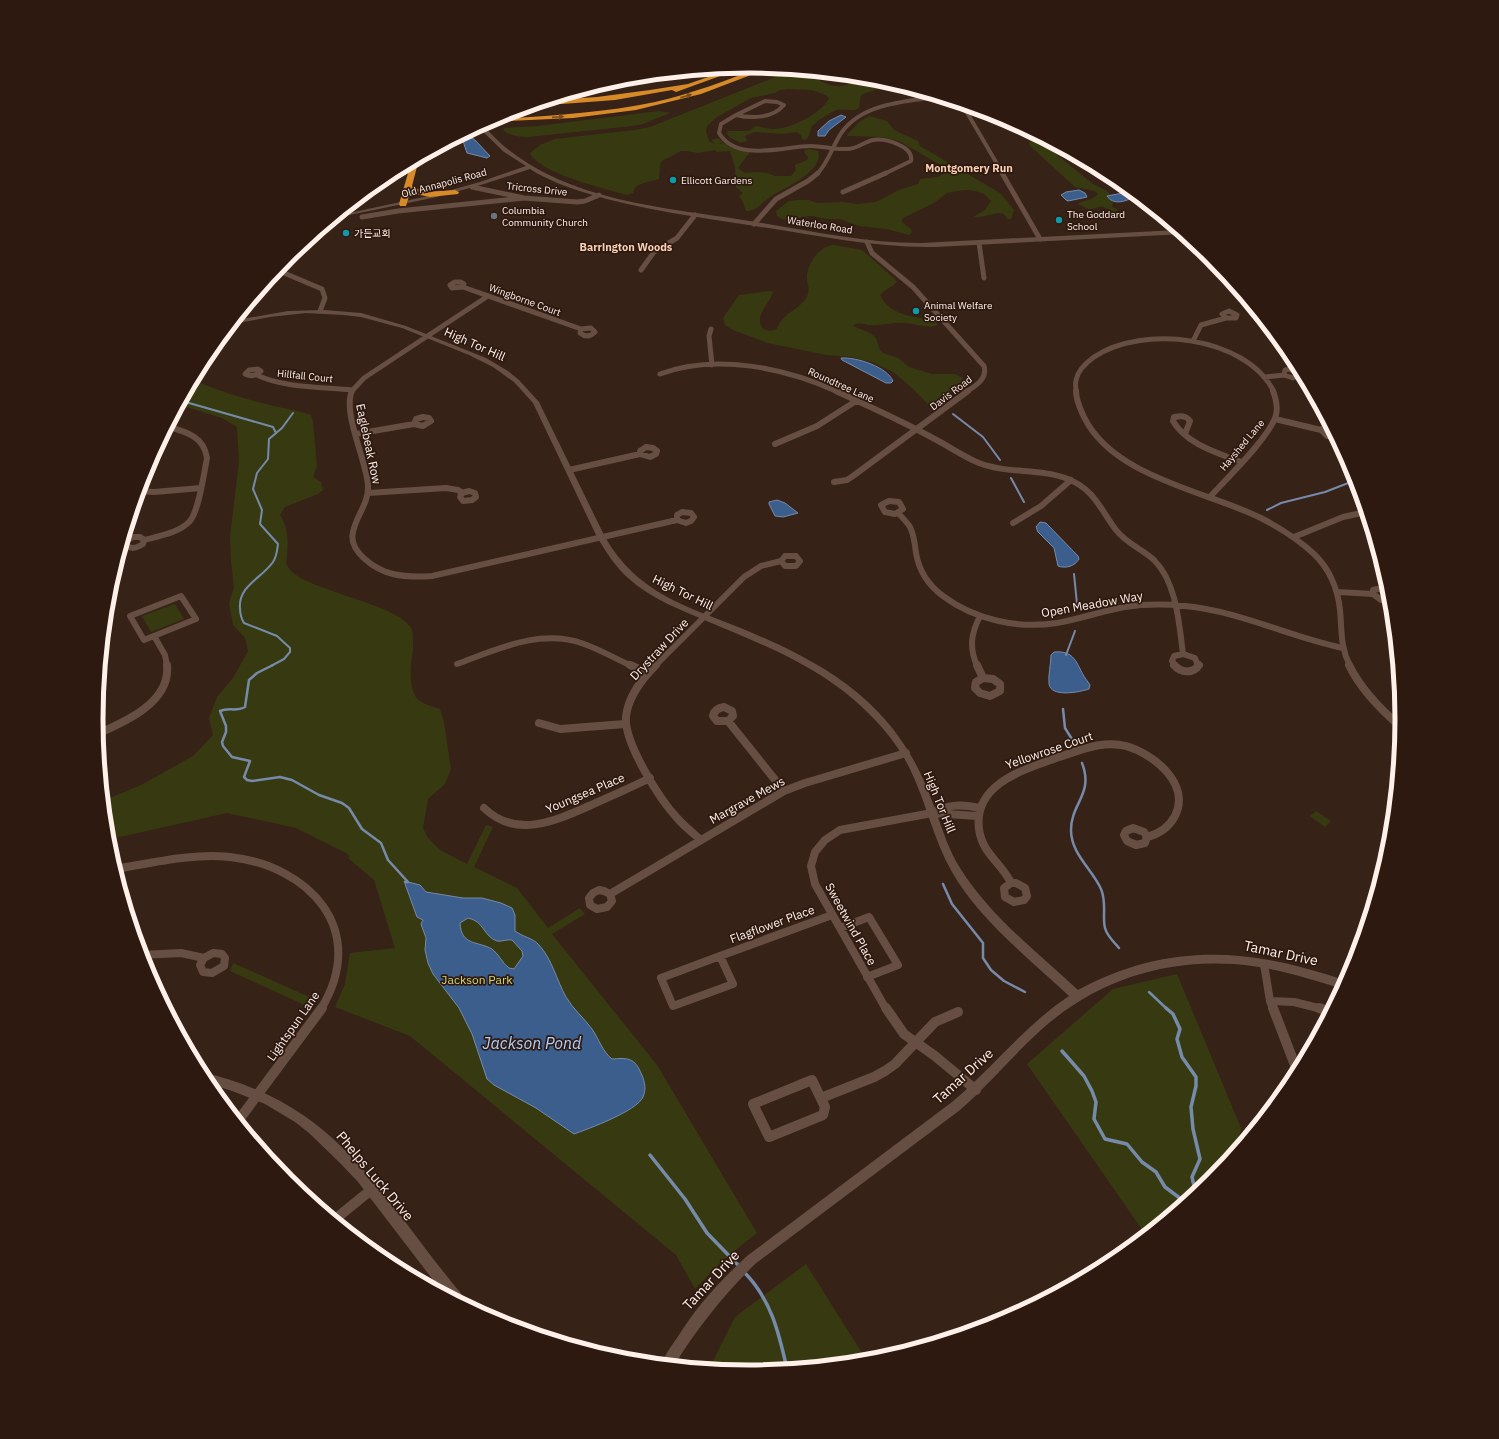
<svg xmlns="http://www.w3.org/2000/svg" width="1499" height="1439" viewBox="0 0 1499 1439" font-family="'IBM Plex Sans','Noto Sans KR',sans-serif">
<rect width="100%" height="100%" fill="#372218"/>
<path fill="#373a10" d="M793 70C796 71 803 70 806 72 816 77 826 87 839 86 855 85 864 74 881 80V81L896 84 865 93 861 95 859 108C852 113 842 107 834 111 828 114 817 121 812 126 809 131 811 136 805 140L802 139 801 135 797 132 781 134 754 132 745 136 747 141 741 143 729 137 727 133 728 131H749L756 126C762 127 768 129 774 129 789 130 824 112 829 98L826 95 811 90 788 89 780 90 775 93 751 98 717 117 707 126 706 132 709 141 715 144 711 140 718 138 723 142 718 144 724 143 749 151V154L747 156 738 168 745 173 756 172 767 173 775 176H791L796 170 795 165 807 160 808 157 804 152 805 150 809 149 818 151C825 171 784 188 772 196 763 201 756 212 746 211L742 200 739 196 743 193 736 187 735 167 730 151 717 152 715 150 698 153 687 151H681L662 161 660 164 659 179C651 182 635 182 633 193L627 195C606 189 538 173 530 153L540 145 555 139 635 130 650 127Z
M659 111 670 113 643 124 632 126 528 137C519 137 510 136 503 130L505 128 538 126Z
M869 116 887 121 894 130 918 141 920 146 1000 193 1014 210 1011 219H1007L1004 214C993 211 984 219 973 217L985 210 991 201 984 194 975 191 966 190 957 191 947 193 934 203 905 217 902 219V222L911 229 912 232 909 235 887 229 859 226 840 219H827L812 216 801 217 793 221 782 219 777 216 776 211 789 201 799 200H809L817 203 843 202 857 204 876 202 899 190 918 184 920 179 938 177 945 173V169L942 166 899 141 882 137 848 136 847 135 859 122Z
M1029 131 1057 146 1052 148 1051 150 1093 184 1107 191 1111 195H1108L1113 202 1112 207 1116 208 1119 213 1118 215C1104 209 1106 203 1090 210L1078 204C1085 199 1092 201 1098 194L1095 191 1075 187 1029 145 1030 138 1027 133Z
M834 245 862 250 895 279 897 282C892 287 885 290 880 295 890 317 916 316 935 321L938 325C927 329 917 324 906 323 894 322 881 326 868 325 863 324 857 322 853 326L870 333 876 338 880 350 883 353 898 358 909 367 932 374H955L963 378C962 389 942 402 932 405L928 404 911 387 893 372 872 362 851 357 826 355 768 343 733 330 725 325 723 318 739 295 770 291 773 292C770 303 754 316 762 327 766 332 772 331 777 329 783 312 798 311 806 298 812 289 806 284 807 275 809 260 821 246 834 245Z
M194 380C216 390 238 397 262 403 279 408 294 409 311 415L313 422 317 466 313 477 321 482 323 490 318 494 285 507 280 515C290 530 288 547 286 564 289 568 292 573 296 575 322 593 399 606 411 628 414 633 413 644 413 649 411 663 407 693 420 701 426 705 434 707 440 709L444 722 451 769 445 784 428 799 423 828 428 838 440 850 467 864 486 825 493 827 474 867 517 888 548 928 580 908 585 914 552 934 657 1065 757 1233 723 1260 695 1289 676 1255 410 1036 335 1007 345 984 350 953 395 948 374 880 348 858 350 856 346 853 296 828 227 813 120 837 107 834 105 800 141 785 193 756 213 735 209 718 217 697 233 678 248 651 245 638 233 625 229 603 234 587 231 562 230 537 239 461 237 427 222 418 180 405Z
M175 604 184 619 151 632 142 616Z
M1316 811 1331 821 1325 827 1310 816Z
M233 963 316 1000 311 1008 230 971Z
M1177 974 1241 1128 1237 1151 1211 1182 1141 1239V1228L1027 1064 1113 989Z
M806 1264 867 1361 749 1373 709 1369 735 1317Z"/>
<path fill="#3c5e8d" stroke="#768aa9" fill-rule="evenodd" d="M841 115 846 117 829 130 825 136H818V131L829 121Z
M469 138H472L475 140 490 156 487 158 467 153 463 141Z
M1079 190 1085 193 1087 197 1068 201 1066 200 1061 195 1066 192Z
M1123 193 1129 194 1132 198C1124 202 1113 205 1107 196Z
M841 358C857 357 887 367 893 381L891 383H886L842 360Z
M777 500 785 503 798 513 783 517 775 516 769 504V502Z
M1040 522 1046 523 1078 556 1079 559C1075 566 1066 569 1058 566L1054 548 1038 532 1036 527Z
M1054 652C1078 650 1076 667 1088 682L1090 685 1089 689C1080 692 1051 698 1049 684 1048 675 1051 664 1051 655Z
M404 881 420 885 426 892 463 898H482L501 903 512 908 515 915V931C523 937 533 938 539 945 552 959 557 981 566 997 573 1009 584 1018 592 1029 599 1039 602 1051 612 1059 625 1058 634 1057 640 1071 644 1079 647 1088 643 1097 637 1111 588 1129 574 1134L536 1108 494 1085 487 1079 472 1034 459 1008 433 974 428 963 425 950 426 938 421 924 423 920 417 917ZM468 918C484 921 484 937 497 941 501 942 507 939 512 940L522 951 523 956 514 969 509 968C502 963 499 954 492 949 478 941 461 946 460 923Z"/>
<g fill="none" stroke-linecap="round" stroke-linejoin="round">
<path stroke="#768aa9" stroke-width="2" d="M182 401 273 427 276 433
M953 414 983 437 1000 460
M1011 478 1024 502
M1267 510 1281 503 1325 492 1356 480
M1074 574 1077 604
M1066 655 1075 631
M271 666 284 659 290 652V648L277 636 244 623C241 618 240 614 240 608 238 586 262 578 273 562 277 556 277 550 278 544L260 524 262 510 253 489 257 473 268 459 269 439 282 428 293 413"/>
<path stroke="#768aa9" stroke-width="2.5" d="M273 665 257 673 249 680 245 707C236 712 229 707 220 711L226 726V732L222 742 223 746 232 757 250 761 244 777 247 780 252 781 280 777 292 780 319 795 342 803 349 808 362 829 381 843 388 860 408 882H406
M1063 709 1065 728 1075 744
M1082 763C1094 794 1071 803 1071 830 1071 854 1092 869 1101 889 1107 903 1102 916 1105 928 1107 936 1114 942 1119 948
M943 884 952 904 983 943V958L991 970 1004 981 1025 992
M1149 992 1167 1009"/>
<path stroke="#768aa9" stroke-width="3.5" d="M1166 1008 1173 1014 1180 1029 1177 1039 1182 1057 1196 1077V1086L1191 1107 1193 1129 1200 1159 1192 1177 1196 1194
M1062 1051 1084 1076 1092 1091 1096 1102 1094 1119 1105 1139 1127 1144 1142 1162 1156 1172 1165 1187 1181 1199 1188 1201
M650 1155 685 1199 707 1233 739 1266
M744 1272C771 1299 779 1333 787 1369"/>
<path stroke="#664e43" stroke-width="4" d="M765 101 777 102 784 105C773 118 752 119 736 115Z
M962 104 1003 174
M736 115 721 124 719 133C737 163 784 146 811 146 823 146 835 150 847 149 857 149 864 142 873 140 885 138 914 146 911 161L884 174
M817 174C829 162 832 146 842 132 862 104 905 101 937 97"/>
<path stroke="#664e43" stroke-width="5" d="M1002 173 1040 239
M1112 176 1120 182
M472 187 524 198 577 202 585 201 599 195
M843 192 886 173
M1152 209 1175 232
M362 217 398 211 524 198
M754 224 776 199 808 181 818 173
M867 242 872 253 913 287 984 366C988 379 975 386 966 392
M979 243 984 278
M277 270 322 289 325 298 320 311
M641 270 654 252 677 238 695 215
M455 282H461L464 284 463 287 452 288 450 285Z
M463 287 581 329
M1229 311 1237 315 1236 318H1226L1222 314Z
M591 328 595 332C590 337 585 337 580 333L581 329Z
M711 329 709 336 712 365
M1193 341 1201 325 1226 318
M258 369 261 371C256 376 251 377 245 374L249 370Z
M1290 369 1300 375 1293 378 1284 375 1285 370Z
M660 374C716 353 786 368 838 392
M257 375C283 388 323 387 352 390
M1264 377 1284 375
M351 392 364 378 488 296
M1076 392C1076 388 1075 384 1076 380 1078 370 1087 362 1094 357 1142 324 1247 336 1274 392"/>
<path stroke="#664e43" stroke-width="6" d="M352 391C342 412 367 462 368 486 369 503 356 516 353 532 348 552 376 570 393 574 406 577 419 577 432 576L677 520
M836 391C868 406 900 420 931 437 947 445 962 456 979 463 1007 474 1040 468 1068 479 1095 490 1100 509 1116 530 1127 544 1142 549 1154 560 1177 583 1179 624 1183 654
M1076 391C1076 401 1080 408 1084 417 1113 477 1206 491 1261 518 1280 528 1298 539 1314 554 1329 568 1338 589 1340 610 1342 631 1340 646 1350 666
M423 417 429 418 431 421 423 426 414 424 416 419Z
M1275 419 1321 430 1325 427H1331
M1321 430 1327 436H1335
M356 434 414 424
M1185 434 1190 421C1186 415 1180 416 1174 417L1173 421C1186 444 1218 453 1241 462
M775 444 817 426 856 401
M646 447 653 448 657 451 656 454 650 457 640 454V451Z
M569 470 640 454
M834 482 847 480 853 476 968 391
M139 491 154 492 201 488
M469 491 475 493 476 497 472 500 463 501 460 497 462 493Z
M368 493 446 488 458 490 462 493
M1210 497C1226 479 1270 437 1276 415 1278 407 1276 399 1273 391
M889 501 899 502 903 509 895 514 885 512 881 505Z
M682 512 691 513 694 517 691 521 686 523 677 520V515Z
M898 513C902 517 907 522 910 527 914 535 915 544 916 553 919 571 928 585 943 596 975 620 1018 629 1057 623 1080 619 1102 611 1125 607 1145 604 1165 604 1185 606 1239 611 1290 637 1343 648
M1013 523 1041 506 1071 480
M133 537H140L144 540 143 544C136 548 132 550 125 545L126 541Z
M1294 537 1343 517 1366 512
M144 540C159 536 179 533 190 521 199 510 204 473 207 458 204 437 187 432 169 427
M785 556H796L800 561 796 566H785L781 561Z
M1338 592 1373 594 1381 600 1391 599
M1373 594V590C1380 588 1385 589 1391 593
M181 596 196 619 144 640 130 616Z
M154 636 165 655 167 666
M1183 654 1195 658 1198 666
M457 664C498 649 541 628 584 644 601 650 616 659 632 666
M655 666 744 577 761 566 781 561
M977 666C969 647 971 634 980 616
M1175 666 1172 661 1174 656 1183 654"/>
<path stroke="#664e43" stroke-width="8" d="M630 665 648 673
M656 665C642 679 628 696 626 717 624 743 660 800 678 819 685 827 693 833 701 840
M977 665 983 678
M1174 665C1181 673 1193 674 1199 665
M1349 665C1361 690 1381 710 1402 728
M983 678 993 679 1000 684V691L990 696 980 693 975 688 976 682Z
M724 707 732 711 733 716 728 721H717L713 716C714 710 718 708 724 707Z
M728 721 784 791
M539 723 560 729 625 724
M97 734C125 722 171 702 167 665
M484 808C516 839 555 821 589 806 609 797 630 788 650 778
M932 813C948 804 962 804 980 808
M1133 828 1144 832 1147 837 1145 843 1136 845 1127 841 1124 835 1126 831Z
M115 869C152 863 192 853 230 857 310 866 369 930 321 1009
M1011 883H1016L1025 888 1027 896 1024 900 1014 902 1005 897 1004 888Z
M1011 883C1002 863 982 854 979 829 973 783 1026 769 1059 757 1081 750 1103 740 1126 746 1154 754 1191 784 1175 816 1169 827 1159 834 1147 837
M599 890 604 891 610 894 612 901 607 907 597 909 590 905 589 898 593 893Z
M610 894 784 791 805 783 906 753
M840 928 869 917 898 965 867 977
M213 953 222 954 225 958 224 966 212 973 203 972 200 965 204 958Z
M141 955 181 953 204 958
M720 956 733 984 673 1006 661 978Z
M720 956 832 915
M1264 964 1270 1001 1273 1009
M1270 1001 1294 1002 1322 1009
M886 1009 815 884 811 866 815 852 825 840 840 830 932 813 977 816"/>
<path stroke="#664e43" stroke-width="10" d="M886 1008 904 1034 935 1056 976 1090
M1273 1008 1298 1073
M1319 1008 1331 1012
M812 1080 825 1107 823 1115 769 1137 753 1104Z
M821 1098 874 1077 885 1071 895 1064 935 1022 958 1012
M238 1121 322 1008
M334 1220 371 1190
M433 1288 441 1281"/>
<path fill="#664e43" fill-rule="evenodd" d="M325 310 361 313 406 326 486 358 508 371 519 380 539 402 605 537C638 594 686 606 743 629 784 646 824 665 859 694 892 722 915 755 930 796 940 820 946 846 960 868 990 916 1037 952 1078 990 1169 941 1252 948 1347 981L1343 989C1313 980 1283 970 1252 966 1174 956 1101 977 1042 1029 1013 1055 989 1085 960 1110L755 1264C724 1295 697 1328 674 1366L661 1364C665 1355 671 1346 677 1338 696 1307 720 1281 747 1256L952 1102C993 1068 1025 1025 1069 996 1030 959 979 920 952 872 933 839 926 801 909 767 896 741 875 718 853 699 811 663 759 643 709 622 681 610 651 599 628 578 615 566 606 552 597 537L533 403 514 382 493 367 469 355 402 328 361 317 343 315 306 313 270 317 233 324 236 320 288 311Z
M203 1072C238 1081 273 1094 303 1115 367 1158 414 1239 464 1297L465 1302 464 1305 443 1293 358 1182 340 1163 309 1133 295 1122 265 1104 235 1092 207 1083 201 1073Z"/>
<path fill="#664e43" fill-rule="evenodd" d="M482 125C491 133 499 143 509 150 578 204 673 208 756 222 811 231 865 243 921 243L1178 230 1183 234 935 247C874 248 815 235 755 226 698 217 641 210 586 193 567 187 547 180 530 169L484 184 437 197 335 218 340 215 433 195 480 182 526 166 504 152 478 127Z"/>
<path fill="#d78a27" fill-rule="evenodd" d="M745 67 676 92 672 90 615 100 562 104 541 103 553 100 597 97 650 90 688 84 734 68Z
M762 67 769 68 701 94 636 110 573 118 487 122 494 119C548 116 602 113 655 102 691 94 727 80 762 67Z
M419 159 412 186 424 192 455 190 459 192 458 194 430 197 410 193 406 206H400L399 204 411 163Z"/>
</g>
<defs><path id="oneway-solid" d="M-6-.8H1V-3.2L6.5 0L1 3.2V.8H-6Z"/></defs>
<g fill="#794c1a">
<use href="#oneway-solid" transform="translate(686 96) rotate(-16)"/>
<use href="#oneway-solid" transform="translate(558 117) rotate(-4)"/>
</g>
<g fill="#0f9aa8" stroke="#2d190f" stroke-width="1.5">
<circle cx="673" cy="180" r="4"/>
<circle cx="1059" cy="220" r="4"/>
<circle cx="346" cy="233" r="4"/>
<circle cx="916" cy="311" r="4"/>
</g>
<circle fill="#6b7280" stroke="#2d190f" stroke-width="1.5" cx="494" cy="216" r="4"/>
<g text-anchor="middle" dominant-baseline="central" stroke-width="3.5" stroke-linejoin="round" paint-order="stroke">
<g font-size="10" fill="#fff0ea" stroke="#2d190f" text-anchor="start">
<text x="681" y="180">Ellicott Gardens</text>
<text x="502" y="210">Columbia<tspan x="502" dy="12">Community Church</tspan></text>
<text x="1067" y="214">The Goddard<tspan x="1067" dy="12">School</tspan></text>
<text x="354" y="233">가든교회</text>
<text x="924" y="305">Animal Welfare<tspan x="924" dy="12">Society</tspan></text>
</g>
<g font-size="10" fill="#fff0ea" stroke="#2d190f">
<text transform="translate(444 183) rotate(-15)">Old Annapolis Road</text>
<text transform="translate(537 189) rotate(6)">Tricross Drive</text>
<text transform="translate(820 225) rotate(9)">Waterloo Road</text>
<text transform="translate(525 300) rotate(20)">Wingborne Court</text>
<text transform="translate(305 376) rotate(6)">Hillfall Court</text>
<text transform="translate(841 385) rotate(24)">Roundtree Lane</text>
<text transform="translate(951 393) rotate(-37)">Davis Road</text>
<text transform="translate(1242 445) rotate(-50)">Hayshed Lane</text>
</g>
<g font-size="11" font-weight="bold" fill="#fad0b5" stroke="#2d190f">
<text x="969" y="168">Montgomery Run</text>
<text x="626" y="247">Barrington Woods</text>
</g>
<g font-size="12" fill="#fff0ea" stroke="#2d190f">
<text transform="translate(475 344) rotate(24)">High Tor Hill</text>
<text transform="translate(369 444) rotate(78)">Eaglebeak Row</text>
<text transform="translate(683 592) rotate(26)">High Tor Hill</text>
<text transform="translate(1092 604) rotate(-10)">Open Meadow Way</text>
<text transform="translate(659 649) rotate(-47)">Drystraw Drive</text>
<text transform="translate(1049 750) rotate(-19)">Yellowrose Court</text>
<text transform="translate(585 793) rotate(-23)">Youngsea Place</text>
<text transform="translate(747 800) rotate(-29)">Margrave Mews</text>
<text transform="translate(940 802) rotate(68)">High Tor Hill</text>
<text transform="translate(772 924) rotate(-20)">Flagflower Place</text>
<text transform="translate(851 924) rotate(61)">Sweetwind Place</text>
<text transform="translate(293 1026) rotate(-55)">Lightspun Lane</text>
</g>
<g font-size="12" fill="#d0d97d" stroke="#2d190f">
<text x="477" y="979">Jackson Park</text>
</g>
<g font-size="14" fill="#fff0ea" stroke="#2d190f">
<text transform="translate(1281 953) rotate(12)">Tamar Drive</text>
<text transform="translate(963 1076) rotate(-42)">Tamar Drive</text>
<text transform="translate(375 1176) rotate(50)">Phelps Luck Drive</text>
<text transform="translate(711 1280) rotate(-47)">Tamar Drive</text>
</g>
<g font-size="16" font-style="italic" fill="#b1d1fc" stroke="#2d190f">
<text x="532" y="1043">Jackson Pond</text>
</g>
</g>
<path d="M0 0H1499V1439H0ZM103 719a646 646 0 1 1 1292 0a646 646 0 1 1-1292 0Z" fill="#2d190f" fill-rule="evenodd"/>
<path fill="none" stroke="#fff0ea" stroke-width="5" d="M103 719a646 646 0 1 1 1292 0a646 646 0 1 1-1292 0Z"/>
</svg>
